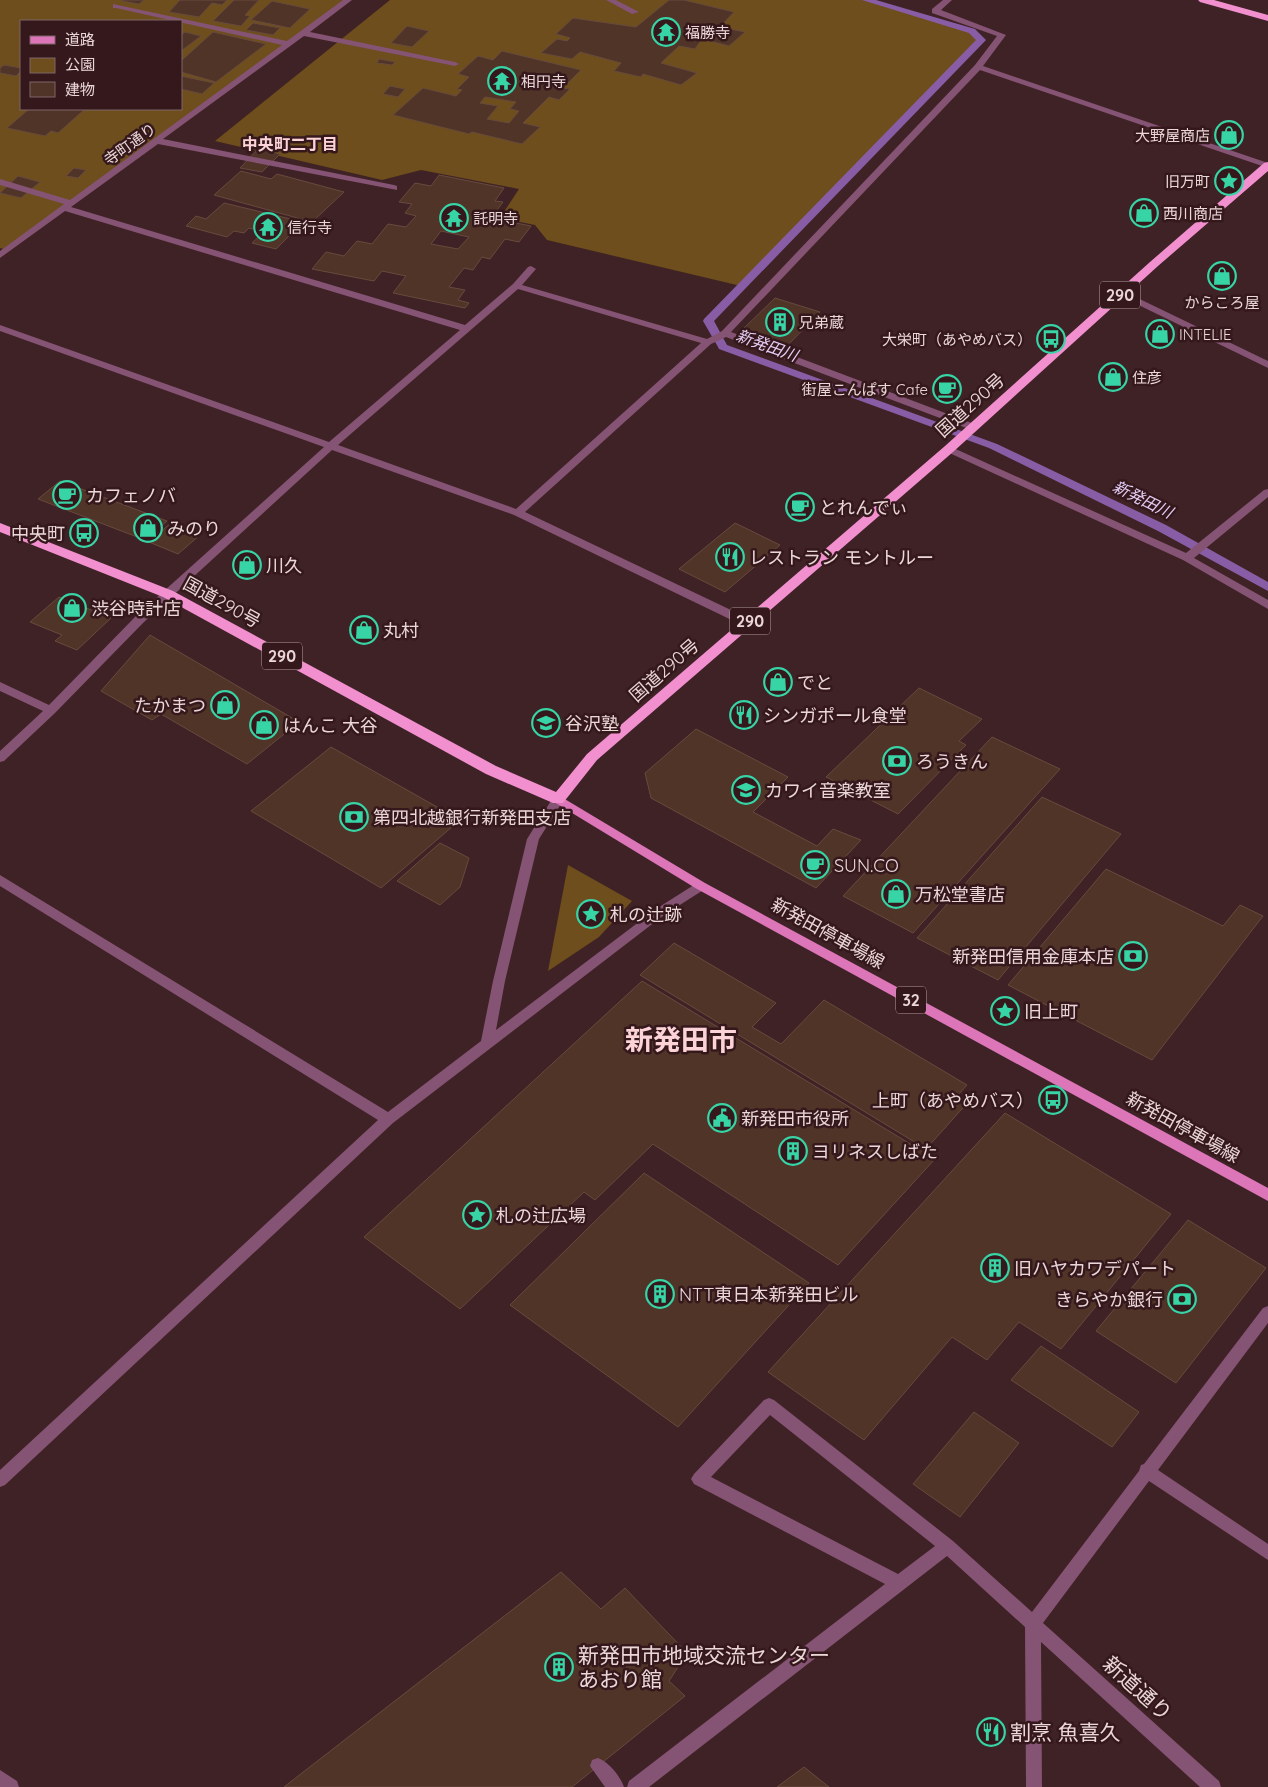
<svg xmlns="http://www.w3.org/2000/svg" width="1268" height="1787" viewBox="0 0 1268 1787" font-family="Quicksand,'Noto Sans JP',sans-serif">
<rect width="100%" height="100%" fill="#3f2225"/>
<path fill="#6d4e1c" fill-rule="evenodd" d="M0 0H347L7 250 0 248ZM21 21H181V109H21Z
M390 0H866L972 31 981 40 741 286 547 240 535 225 500 218 519 189 421 170 382 180 215 141Z
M568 865 632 901 599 937 548 971Z"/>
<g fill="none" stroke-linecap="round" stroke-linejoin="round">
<path fill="#885da5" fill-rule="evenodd" d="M862 0H876L975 29 986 40 714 321 727 345 997 444 1166 525 1268 582V591L1158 531 989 448 719 349 718 347 703 321 704 319 976 40 969 33Z"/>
</g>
<path fill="#503428" stroke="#684a3d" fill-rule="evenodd" d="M123 0H144L139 4 122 1Z
M180 0H227L222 5 212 3 199 17 169 12Z
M234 0H259L245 15 250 16 241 26 213 21Z
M669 0H684L734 12 720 27 745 32 729 46 702 39 695 49 679 46 661 63 697 73 681 85 643 74 641 77 614 71 621 63 580 52 572 59 541 53 557 39 567 41 570 38 556 34 573 18 636 27Z
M272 1 310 9 290 28 251 20Z
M253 23 280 28 273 35 246 30Z
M407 26 429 31 412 47 391 43Z
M185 32 201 36 181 51V35Z
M213 32 266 44 216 82 181 72V61Z
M502 51 581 70 563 88 570 89 559 100 549 97 523 123 540 127 522 144 472 132 469 134 393 115 423 88 456 96 462 90 457 89 469 77 458 74 478 56 493 60ZM485 97 516 102 510 109 519 111 509 123 487 119 498 106 480 103Z
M379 59 395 62 392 65 377 63Z
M4 65 21 68V71L16 76 0 73V68Z
M181 76 214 83 202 94 181 89Z
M390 86 405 89 398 97 383 94Z
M29 109H85L58 133 51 131 45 136 7 128Z
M258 149 280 154 262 172 240 168Z
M74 168 86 170 78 178 66 176Z
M241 171 271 179 277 174 344 192 312 222 214 195Z
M439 175 504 188 495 201 503 202 491 218 531 226 519 242 505 239 490 259 482 257 473 270 464 268 449 287 465 290 458 300 469 303 465 308 393 293 406 276 382 271 374 281 312 269 326 252 344 256 357 241 372 244 388 224 406 227 416 216 405 213 412 204 399 202 415 183 431 186ZM441 231 469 237 458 249 431 244Z
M18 176 40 182 21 198 0 193Z
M224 203 303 222 276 249 252 243 264 232 249 228 244 233 234 231 227 237 186 226 196 216 206 219Z
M775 298 820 312 786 347 740 332Z
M60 481 167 521 145 540 38 499Z
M172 522 201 534 178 554 149 542Z
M735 523 780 545 725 592 679 569Z
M59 597 111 618 77 650 55 641 62 635 30 622Z
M150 635 299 722 247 764 161 714 152 720 101 691Z
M919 688 982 719 959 741 966 745 898 814 826 777Z
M696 729 788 777 753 812 817 846 833 829 861 840 816 888 651 798 645 773Z
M992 737 1060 769 913 933 843 896Z
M331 747 460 820 381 888 251 811Z
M1042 797 1121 834 998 980 917 938Z
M440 843 469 858 460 887 440 905 397 881Z
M1106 869 1223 926 1240 905 1263 916 1152 1060 1008 985Z
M674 943 776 1003 752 1027 781 1044 824 1000 967 1085 958 1095 969 1101 926 1149 640 975Z
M642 981 935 1159 838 1265 653 1144 595 1200 584 1192 460 1309 364 1237Z
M1005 1113 1171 1214 1061 1349 1019 1322 987 1360 952 1337 864 1440 768 1372Z
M644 1173 809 1283 678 1427 510 1305Z
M1188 1220 1266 1268 1176 1383 1096 1331Z
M1041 1346 1139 1412 1112 1447 1011 1380Z
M974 1412 1019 1443 960 1517 913 1484Z
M561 1572 601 1609 625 1588 687 1653 669 1681 685 1696 572 1787H284Z
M804 1767 829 1787H777Z"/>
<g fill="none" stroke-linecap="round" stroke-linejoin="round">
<path fill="#855373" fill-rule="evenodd" d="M343 0H352L310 32 455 62 459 64 455 66 304 36 163 139 394 185 397 186V190L158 144 71 207 465 325 513 284 528 267 531 266 536 269 522 285 707 339 722 331 975 65 997 36 932 13V9L943 0H952L941 10 1006 35 983 66 1268 163V168L980 70 731 332 977 425V429H969L726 337 711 344 525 512 752 620 754 623 752 626H744L514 515 332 450 143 623 55 713 4 761 0 762V751L43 711 0 691V682L49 705 135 617 324 447 0 331V325L329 442 460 330 65 211 0 258V251L64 204 0 185V179L70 200 282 45 116 8H113V4L287 41ZM518 289 701 343 516 509 338 445Z
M606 0H616L639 12 632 14Z
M1121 290 1268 361V368L1118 295 1116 293Z
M949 446 1186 553 1264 490 1268 489V497L1194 558 1268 600V609L1183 560 945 451 944 449Z
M558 795 564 799 539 839 505 981 496 1030 656 909 697 883H705L707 886 705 889 664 915 393 1123 5 1485 0 1487V1470L378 1120 0 886V875L388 1112 481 1041 493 981 527 839 554 796Z
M1268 1306V1323L1158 1470 1268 1544V1560L1149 1481 1043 1623 1219 1781 1221 1787H1200L1041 1642 1042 1787H1026L1025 1627 947 1556 649 1787H627L629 1781 885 1584 694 1484 691 1479 694 1474 764 1400 769 1398 774 1400 953 1541 1032 1612 1139 1471 1141 1465 1144 1464 1263 1308ZM770 1415 935 1546 898 1574 711 1477Z
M598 1758C609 1762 620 1776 624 1787H605L590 1766 592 1760Z
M0 1770 17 1781 19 1787H0Z"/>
<path fill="#dd75b9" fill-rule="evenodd" d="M558 795 705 883 1268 1188V1201L697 889 554 802 552 799Z"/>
<path fill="#f28fcf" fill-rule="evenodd" d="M1198 0H1214L1268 15V21L1200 2Z
M1268 162V171L1158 266 953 452 597 760 563 803H553L486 774 163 597 0 532V523L173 591 496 766 556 792 587 754 945 446 1150 262 1264 163Z"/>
</g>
<defs>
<symbol id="temple-ring" viewBox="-11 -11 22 22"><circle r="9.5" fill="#35181c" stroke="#37d4a6" stroke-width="1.5"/><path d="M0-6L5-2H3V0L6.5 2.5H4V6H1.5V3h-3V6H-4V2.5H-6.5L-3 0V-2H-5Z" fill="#37d4a6"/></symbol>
<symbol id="shop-ring" viewBox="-11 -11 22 22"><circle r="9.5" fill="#35181c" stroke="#37d4a6" stroke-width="1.5"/><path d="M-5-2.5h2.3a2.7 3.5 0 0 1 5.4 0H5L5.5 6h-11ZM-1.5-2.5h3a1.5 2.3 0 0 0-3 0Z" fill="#37d4a6"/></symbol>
<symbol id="sight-ring" viewBox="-11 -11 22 22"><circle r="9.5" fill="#35181c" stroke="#37d4a6" stroke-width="1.5"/><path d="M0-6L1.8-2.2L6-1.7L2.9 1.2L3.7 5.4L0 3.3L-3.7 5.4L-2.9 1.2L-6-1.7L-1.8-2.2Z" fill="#37d4a6"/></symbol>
<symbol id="building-ring" viewBox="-11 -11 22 22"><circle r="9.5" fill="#35181c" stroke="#37d4a6" stroke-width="1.5"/><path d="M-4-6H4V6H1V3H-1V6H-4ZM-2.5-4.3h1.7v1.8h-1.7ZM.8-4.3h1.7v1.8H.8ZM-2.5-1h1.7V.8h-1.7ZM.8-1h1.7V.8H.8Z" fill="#37d4a6"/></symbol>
<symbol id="bus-ring" viewBox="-11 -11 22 22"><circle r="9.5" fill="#35181c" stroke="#37d4a6" stroke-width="1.5"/><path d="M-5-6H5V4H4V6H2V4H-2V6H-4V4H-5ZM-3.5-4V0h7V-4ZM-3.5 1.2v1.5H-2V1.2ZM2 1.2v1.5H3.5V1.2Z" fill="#37d4a6"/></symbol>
<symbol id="cafe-ring" viewBox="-11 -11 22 22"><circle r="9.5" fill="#35181c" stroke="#37d4a6" stroke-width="1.5"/><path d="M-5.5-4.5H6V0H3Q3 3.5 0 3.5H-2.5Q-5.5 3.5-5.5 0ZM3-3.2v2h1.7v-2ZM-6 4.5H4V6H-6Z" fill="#37d4a6"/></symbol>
<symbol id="restaurant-ring" viewBox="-11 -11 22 22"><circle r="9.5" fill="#35181c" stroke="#37d4a6" stroke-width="1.5"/><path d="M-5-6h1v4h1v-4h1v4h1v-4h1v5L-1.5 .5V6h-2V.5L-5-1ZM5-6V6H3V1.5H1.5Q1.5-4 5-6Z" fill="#37d4a6"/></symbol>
<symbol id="school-ring" viewBox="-11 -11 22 22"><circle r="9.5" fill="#35181c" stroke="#37d4a6" stroke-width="1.5"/><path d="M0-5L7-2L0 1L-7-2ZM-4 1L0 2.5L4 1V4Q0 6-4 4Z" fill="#37d4a6"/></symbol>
<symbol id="bank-ring" viewBox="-11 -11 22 22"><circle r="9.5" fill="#35181c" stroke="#37d4a6" stroke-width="1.5"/><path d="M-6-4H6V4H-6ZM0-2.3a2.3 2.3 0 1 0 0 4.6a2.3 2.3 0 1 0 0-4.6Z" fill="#37d4a6"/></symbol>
<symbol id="civic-ring" viewBox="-11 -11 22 22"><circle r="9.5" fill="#35181c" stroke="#37d4a6" stroke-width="1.5"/><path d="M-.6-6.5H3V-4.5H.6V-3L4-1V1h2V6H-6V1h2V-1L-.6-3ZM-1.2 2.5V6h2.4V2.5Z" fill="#37d4a6"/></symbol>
</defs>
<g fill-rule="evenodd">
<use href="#temple-ring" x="650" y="16" width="32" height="32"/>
<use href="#temple-ring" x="486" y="65" width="32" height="32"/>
<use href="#shop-ring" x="1213" y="119" width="32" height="32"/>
<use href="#sight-ring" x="1213" y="165" width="32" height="32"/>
<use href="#shop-ring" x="1128" y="197" width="32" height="32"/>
<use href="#temple-ring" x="438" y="202" width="32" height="32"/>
<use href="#temple-ring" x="252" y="211" width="32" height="32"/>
<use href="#shop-ring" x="1206" y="260" width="32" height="32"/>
<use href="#building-ring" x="764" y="306" width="32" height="32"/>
<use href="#shop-ring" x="1144" y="318" width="32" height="32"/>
<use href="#bus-ring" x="1035" y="323" width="32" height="32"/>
<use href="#shop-ring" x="1097" y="361" width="32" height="32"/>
<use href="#cafe-ring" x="931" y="373" width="32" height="32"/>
<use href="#cafe-ring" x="51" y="479" width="32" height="32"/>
<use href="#cafe-ring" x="784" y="491" width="32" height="32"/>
<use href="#shop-ring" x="132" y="512" width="32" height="32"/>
<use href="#bus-ring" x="68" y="517" width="32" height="32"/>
<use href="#restaurant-ring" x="714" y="541" width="32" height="32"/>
<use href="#shop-ring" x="231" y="549" width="32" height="32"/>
<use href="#shop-ring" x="56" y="592" width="32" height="32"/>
<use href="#shop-ring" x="348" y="614" width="32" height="32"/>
<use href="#shop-ring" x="762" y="666" width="32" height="32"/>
<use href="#shop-ring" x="209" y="689" width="32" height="32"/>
<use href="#restaurant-ring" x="728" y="699" width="32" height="32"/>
<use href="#school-ring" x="530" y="707" width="32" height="32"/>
<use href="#shop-ring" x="248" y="709" width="32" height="32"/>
<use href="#bank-ring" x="881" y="745" width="32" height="32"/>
<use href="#school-ring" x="730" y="774" width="32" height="32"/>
<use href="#bank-ring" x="338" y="801" width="32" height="32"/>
<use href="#cafe-ring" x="799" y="849" width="32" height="32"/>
<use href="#shop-ring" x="880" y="878" width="32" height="32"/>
<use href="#sight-ring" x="575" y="898" width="32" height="32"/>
<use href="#bank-ring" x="1117" y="940" width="32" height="32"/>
<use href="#sight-ring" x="989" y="995" width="32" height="32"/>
<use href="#bus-ring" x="1037" y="1084" width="32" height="32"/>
<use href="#civic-ring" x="706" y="1102" width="32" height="32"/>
<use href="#building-ring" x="777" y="1135" width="32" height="32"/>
<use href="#sight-ring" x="461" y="1199" width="32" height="32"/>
<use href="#building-ring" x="979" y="1252" width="32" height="32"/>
<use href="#building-ring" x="644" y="1278" width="32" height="32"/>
<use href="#bank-ring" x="1166" y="1283" width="32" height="32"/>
<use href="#building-ring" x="543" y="1651" width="32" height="32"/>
<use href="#restaurant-ring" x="975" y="1716" width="32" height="32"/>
</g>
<g text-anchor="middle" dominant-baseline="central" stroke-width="5" stroke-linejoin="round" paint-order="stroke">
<g font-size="15" fill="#ebd7d8" stroke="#35181c" text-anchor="start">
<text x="685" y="32">福勝寺</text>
<text x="521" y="81">相円寺</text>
<text x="1210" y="135" text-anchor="end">大野屋商店</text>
<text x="1210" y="181" text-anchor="end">旧万町</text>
<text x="1163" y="213">西川商店</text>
<text x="473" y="218">託明寺</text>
<text x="287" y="227">信行寺</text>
<text x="1222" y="302" text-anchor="middle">からころ屋</text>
<text x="799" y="322">兄弟蔵</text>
<text x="1179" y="334">INTELIE</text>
<text x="1032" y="339" text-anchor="end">大栄町（あやめバス）</text>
<text x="1132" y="377">住彦</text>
<text x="928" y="389" text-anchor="end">街屋こんぱす Cafe</text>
</g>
<g font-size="15" fill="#ebd7d8" stroke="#35181c">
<text transform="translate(130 144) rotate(-36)">寺町通り</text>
</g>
<g font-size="16" font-weight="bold" fill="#fcd3d7" stroke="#35181c">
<text x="290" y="144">中央町二丁目</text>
</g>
<g fill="#35181c" stroke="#b49ea0" stroke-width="1">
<rect x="1100" y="281.5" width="40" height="27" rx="4"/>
<rect x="730" y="607.5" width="40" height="27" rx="4"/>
<rect x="262" y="642.5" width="40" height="27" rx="4"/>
<rect x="896" y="986.5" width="30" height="27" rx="4"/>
</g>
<g font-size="16" font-weight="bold" fill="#ebd7d8">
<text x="1120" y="295">290</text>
<text x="750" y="621">290</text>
<text x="282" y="656">290</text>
<text x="911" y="1000">32</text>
</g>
<g font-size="16" font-style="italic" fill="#e4cdf5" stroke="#35181c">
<text transform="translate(767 345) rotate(20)">新発田川</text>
<text transform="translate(1143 499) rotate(26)">新発田川</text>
</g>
<g font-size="18" fill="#ebd7d8" stroke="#35181c">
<text transform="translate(970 405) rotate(-42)">国道290号</text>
<text transform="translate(222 602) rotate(29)">国道290号</text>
<text transform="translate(664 670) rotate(-41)">国道290号</text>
<text transform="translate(828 933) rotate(29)">新発田停車場線</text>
<text transform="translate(1183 1127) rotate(29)">新発田停車場線</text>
</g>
<g font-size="18" fill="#ebd7d8" stroke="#35181c" text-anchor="start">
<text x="86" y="495">カフェノバ</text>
<text x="819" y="507">とれんでぃ</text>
<text x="167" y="528">みのり</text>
<text x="65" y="533" text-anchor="end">中央町</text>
<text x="749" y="557">レストラン モントルー</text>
<text x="266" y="565">川久</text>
<text x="91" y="608">渋谷時計店</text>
<text x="383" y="630">丸村</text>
<text x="797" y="682">でと</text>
<text x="206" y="705" text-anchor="end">たかまつ</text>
<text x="763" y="715">シンガポール食堂</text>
<text x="565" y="723">谷沢塾</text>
<text x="283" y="725">はんこ 大谷</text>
<text x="916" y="761">ろうきん</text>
<text x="765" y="790">カワイ音楽教室</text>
<text x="373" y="817">第四北越銀行新発田支店</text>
<text x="834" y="865">SUN.CO</text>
<text x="915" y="894">万松堂書店</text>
<text x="610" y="914">札の辻跡</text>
<text x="1114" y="956" text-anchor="end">新発田信用金庫本店</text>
<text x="1024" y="1011">旧上町</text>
<text x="1034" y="1100" text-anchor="end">上町（あやめバス）</text>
<text x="741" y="1118">新発田市役所</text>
<text x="812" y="1151">ヨリネスしばた</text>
<text x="496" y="1215">札の辻広場</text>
<text x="1014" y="1268">旧ハヤカワデパート</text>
<text x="679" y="1294">NTT東日本新発田ビル</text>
<text x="1163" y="1299" text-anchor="end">きらやか銀行</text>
</g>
<g font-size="21" fill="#ebd7d8" stroke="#35181c" text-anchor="start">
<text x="578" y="1655">新発田市地域交流センター<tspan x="578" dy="24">あおり館</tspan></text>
<text x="1010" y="1732">割烹 魚喜久</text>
</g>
<g font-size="21" fill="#ebd7d8" stroke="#35181c">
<text transform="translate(1138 1688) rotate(42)">新道通り</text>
</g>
<g font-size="28" font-weight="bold" fill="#fcd3d7" stroke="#35181c">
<text x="681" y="1039">新発田市</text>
</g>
</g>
<rect x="20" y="20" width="162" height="90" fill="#35181c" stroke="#7e6467"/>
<rect x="30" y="36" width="25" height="8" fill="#dd75b9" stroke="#7e6467"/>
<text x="65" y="45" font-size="15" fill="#ebd7d8">道路</text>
<rect x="30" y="58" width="25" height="15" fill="#6d4e1c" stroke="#7e6467"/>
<text x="65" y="70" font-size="15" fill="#ebd7d8">公園</text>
<rect x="30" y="82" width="25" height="15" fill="#503428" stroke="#7e6467"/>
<text x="65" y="95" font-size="15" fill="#ebd7d8">建物</text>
</svg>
